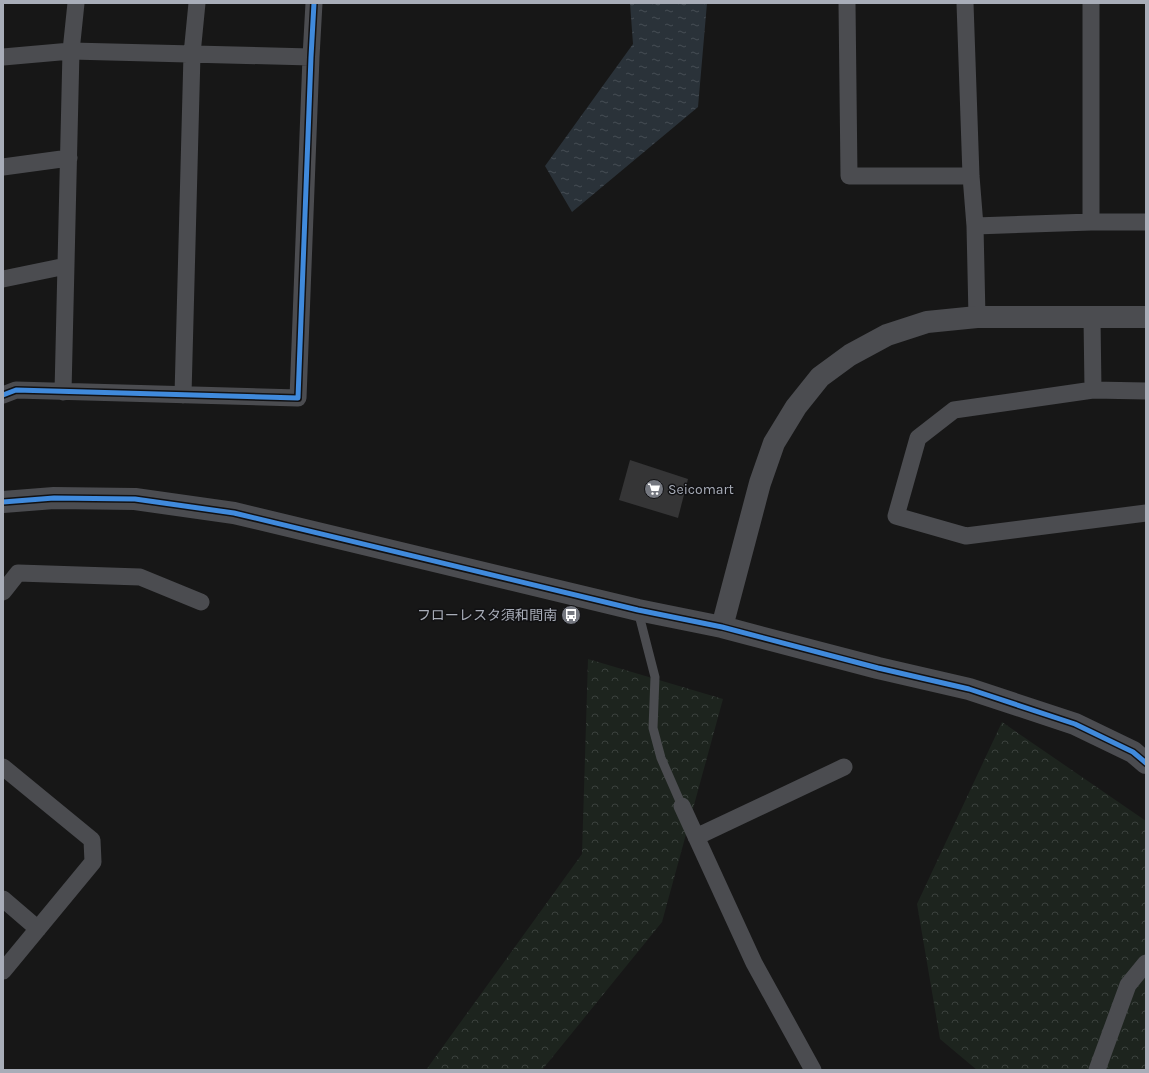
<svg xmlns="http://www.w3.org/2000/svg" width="1149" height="1073" viewBox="0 0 1149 1073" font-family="Karla,'Noto Sans JP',sans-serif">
<defs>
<pattern id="forest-crowns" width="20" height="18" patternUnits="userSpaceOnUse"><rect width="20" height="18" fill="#1d241e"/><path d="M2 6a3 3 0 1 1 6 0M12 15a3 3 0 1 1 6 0" fill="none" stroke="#3b413d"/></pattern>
<pattern id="water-ripples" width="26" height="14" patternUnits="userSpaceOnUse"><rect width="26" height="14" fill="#2a3239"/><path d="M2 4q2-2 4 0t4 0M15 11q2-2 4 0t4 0" fill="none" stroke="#464d54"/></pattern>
</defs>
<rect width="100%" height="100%" fill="#171717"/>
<path fill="url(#forest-crowns)" d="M588 659 723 699 662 922 542 1070H426L582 854Z
M1002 722 1146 821V1070H977L940 1039 917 904Z"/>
<path fill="url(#water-ripples)" d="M630 3H707L698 107 572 212 545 166 633 44Z"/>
<path fill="#353536" d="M630 460 688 479 678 518 619 500Z"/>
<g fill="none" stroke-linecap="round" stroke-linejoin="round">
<path stroke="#4b4c50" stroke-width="9" d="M638 611 655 677 653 728 661 758 682 806"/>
<path stroke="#4b4c50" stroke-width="17" d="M847 3 849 176H971
M965 3 971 176 975 226 977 317
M1091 3V222
M3 57 71 51 311 57
M3 167 69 158
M975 226 1091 222H1146
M3 279 66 266
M1092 318 1093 390
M1146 391 1093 390 954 410 918 438 896 516 966 536 1146 513
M63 392 71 51 76 3
M3 395 16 390 298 398 311 57 314 3
M183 395 192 54 197 3
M3 592 18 573 140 577 201 602
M3 767 92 840 93 862 3 971
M682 806 754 963 813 1070
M696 837 844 767
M3 899 38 929
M1097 1070 1128 985 1146 963"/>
<path stroke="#4b4c50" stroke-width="22" d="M3 502 54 498 135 499 234 513 638 610 722 627 878 668 969 689 1075 724 1133 752 1146 763
M722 627 760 483 774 443 796 407 820 377 850 355 887 335 927 322 977 317H1146"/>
<defs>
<path id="cycleway" d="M3 395 16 390 298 398 311 57 314 3
M3 502 54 498 135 499 234 513 638 610 722 627 878 668 969 689 1075 724 1133 752 1146 763"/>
</defs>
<use href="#cycleway" stroke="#111113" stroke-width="8"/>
<use href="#cycleway" stroke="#408adc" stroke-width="5"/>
</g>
<defs>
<symbol id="supermarket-disc" viewBox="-11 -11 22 22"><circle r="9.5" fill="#757880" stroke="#111113"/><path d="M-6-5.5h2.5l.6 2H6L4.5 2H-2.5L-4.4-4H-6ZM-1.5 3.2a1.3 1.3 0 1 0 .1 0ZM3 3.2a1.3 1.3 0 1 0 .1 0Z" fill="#fff"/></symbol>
<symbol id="bus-disc" viewBox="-11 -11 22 22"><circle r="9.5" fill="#757880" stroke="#111113"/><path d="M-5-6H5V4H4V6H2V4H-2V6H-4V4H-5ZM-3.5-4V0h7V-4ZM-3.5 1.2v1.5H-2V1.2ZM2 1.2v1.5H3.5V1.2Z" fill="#fff"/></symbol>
</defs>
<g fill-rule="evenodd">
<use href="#supermarket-disc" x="643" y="478" width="22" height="22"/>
<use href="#bus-disc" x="560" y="604" width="22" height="22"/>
</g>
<g text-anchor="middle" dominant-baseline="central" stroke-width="3" stroke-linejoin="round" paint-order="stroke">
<g font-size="14" fill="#a8adb8" stroke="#111113" text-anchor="start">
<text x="668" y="489">Seicomart</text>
<text x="557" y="615" text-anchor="end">フローレスタ須和間南</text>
</g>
</g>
<rect width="1149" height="1073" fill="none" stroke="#a8adb8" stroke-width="8"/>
</svg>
